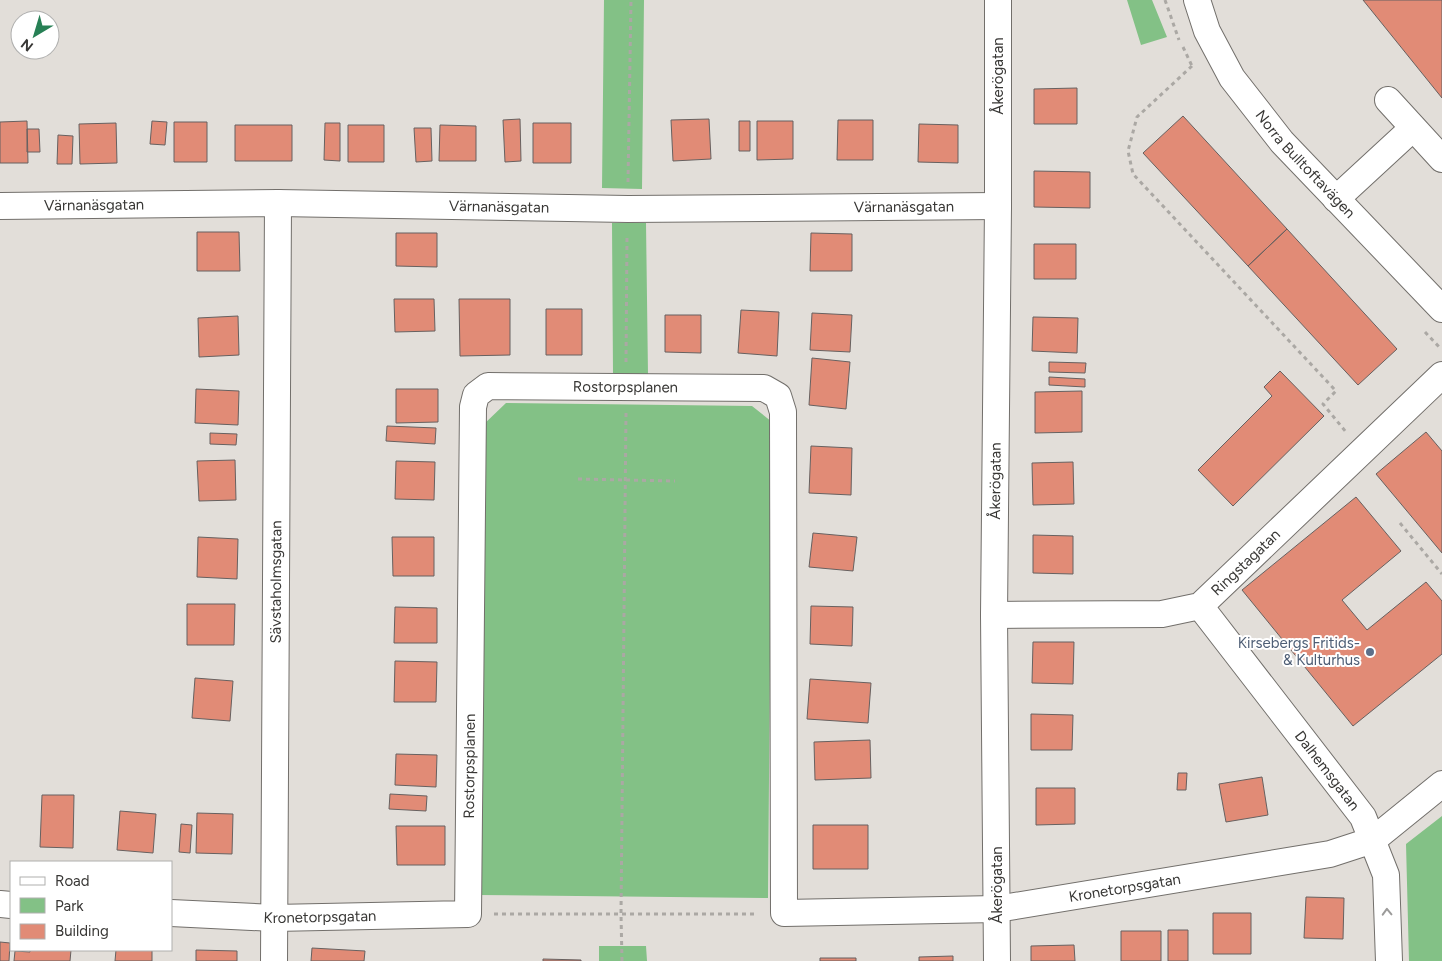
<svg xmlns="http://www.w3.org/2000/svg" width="1442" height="961" viewBox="0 0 1442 961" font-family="Figtree,sans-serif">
<rect width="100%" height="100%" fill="#e2ded9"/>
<path fill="#83c186" d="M604 0H644L642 189 602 188Z
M1127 0H1152L1167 37 1141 45Z
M612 223H646L648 374H613Z
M506 403 752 406 772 422 768 898 479 895 482 426Z
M1442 816V961H1409L1406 844Z
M599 946H646L647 961H599Z"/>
<path fill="#e18b76" stroke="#676160" d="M1363 0H1442V98Z
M1077 88V124H1034V89Z
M1183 116 1287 229 1248 266 1143 153Z
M520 119 521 161 505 162 503 120Z
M709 119 711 159 673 161 671 120Z
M838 120H873V160H837Z
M27 121 28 163H0V122Z
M152 121 167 122 165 145 150 144Z
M739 121H750V151H739Z
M757 121H793V159L757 160Z
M174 122H207V162H174Z
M116 123 117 163 80 164 79 124Z
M325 123H340V161L324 160Z
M533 123H571V163H533Z
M919 124 958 125V163L918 162Z
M235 125H292V161H235Z
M348 125H384V162H348Z
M440 125 476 126V161H439Z
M414 128H431L432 161 416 162Z
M27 129H39L40 152H27Z
M58 135 73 136 72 164H57Z
M1034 171 1090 172V208L1034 207Z
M1287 229 1397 349 1358 385 1248 266Z
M197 232H239L240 271H197Z
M396 233H437V267L396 266Z
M811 233 852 234V271H810Z
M1034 244H1076V279H1034Z
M394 299H434L435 331 395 332Z
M459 299H510V355L460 356Z
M546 309H582V355H546Z
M741 310 779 312 777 356 738 353Z
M812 313 852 315 850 352 810 350Z
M665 315H701V353L665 352Z
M238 316 239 355 199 357 198 318Z
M1033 317 1078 318 1077 353 1032 351Z
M812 358 850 362 846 409 809 405Z
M1049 362 1086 363 1085 373 1049 372Z
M1280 371 1324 416 1233 506 1198 470 1272 396 1264 387Z
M1049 377 1085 379V387L1049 385Z
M196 389 239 391 238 425 195 423Z
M396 389H438V422L396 423Z
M1082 391V432L1035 433V392Z
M387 426 436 428 435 444 386 441Z
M1426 432 1442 451V553L1376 474Z
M210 433 237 434 236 445 210 444Z
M811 446 852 448 851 495 809 493Z
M235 460 236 500 199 501 197 461Z
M396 461 435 462 434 500 395 499Z
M1073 462 1074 504 1033 505 1032 463Z
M1356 497 1401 551 1342 600 1367 630 1426 582 1442 601V654L1353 726 1242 590Z
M813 533 857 537 853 571 809 567Z
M1033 535 1073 536V574L1033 573Z
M198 537 238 539 237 579 197 577Z
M392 537H434V576H393Z
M187 604H235L234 645H187Z
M811 606 853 607 852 646 810 644Z
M395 607 437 608V643H394Z
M1033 642H1074L1073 684 1032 683Z
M395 661 437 662 436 702H394Z
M195 678 233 681 230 721 192 718Z
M810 679 871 683 868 723 807 719Z
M1031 714 1073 715 1072 750H1031Z
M870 740 871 778 815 780 814 742Z
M396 754 437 755 436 787 395 785Z
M1178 773H1187L1186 790H1177Z
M1262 777 1268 815 1226 822 1219 784Z
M1036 788H1075V824L1036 825Z
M390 794 427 796 426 811 389 809Z
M42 795H74L73 848 40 847Z
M120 811 156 814 153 853 117 850Z
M197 813 233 814 232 854 196 853Z
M181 824 192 825 190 853 179 852Z
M813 825H868V869H813Z
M396 826H445V865H397Z
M1306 897 1344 898 1343 939 1304 938Z
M1213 913H1251V954H1213Z
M1168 930H1188V961H1168Z
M1121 931H1161V961H1121Z
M0 942 10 943 9 961H0Z
M1074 945 1075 961H1031V946Z
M312 948 365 951 364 961H311Z
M30 950H71L70 961H14L15 951 30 952Z
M116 950H152V961H115Z
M196 950 237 951V961H196Z
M953 956V961H919V957Z
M820 958H856V961H820Z
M543 959 581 960V961H543Z"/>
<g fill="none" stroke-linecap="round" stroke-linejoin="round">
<defs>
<g id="minor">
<path id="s1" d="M1197 0 1207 31 1232 78 1282 142 1442 309"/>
<path d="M1388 100 1442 159"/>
<path d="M1336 199 1413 128"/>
<path id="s2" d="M0 206 278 203 628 209 998 206"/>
<path id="s3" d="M1200 606 1363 817 1386 875 1389 961"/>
<path id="s4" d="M994 615 1162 614 1200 606 1442 375"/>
<path d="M0 904 11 905"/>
<path id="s5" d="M171 913 274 918 468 914 473 407 476 395 488 386 764 388 778 396 783 412 784 913 997 909 1330 854 1373 840 1442 784"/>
<path id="s6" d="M274 961 278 203"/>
<path id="s7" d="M997 961 994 615 998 206V0"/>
</g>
</defs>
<use href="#minor" stroke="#726f6b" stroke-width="28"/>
<path stroke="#aba8a4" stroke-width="3" stroke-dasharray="4 4" stroke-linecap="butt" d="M1165 0 1179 40
M1183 47 1192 66
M1192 66 1137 117 1128 151 1133 174 1336 391 1323 404 1346 432
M628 182 631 0
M1425 332 1441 349
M626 362 627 236
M578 479 675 481
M1400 523 1442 574
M494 914H758
M622 961 621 914 626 413"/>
<use href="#minor" stroke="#fff" stroke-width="26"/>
</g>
<defs><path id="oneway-chevron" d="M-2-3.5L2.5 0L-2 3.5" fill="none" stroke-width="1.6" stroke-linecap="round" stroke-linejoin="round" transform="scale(1.25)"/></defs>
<use stroke="#9c9b9a" href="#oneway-chevron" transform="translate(1387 912) rotate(-92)"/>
<circle fill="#5c6f8a" stroke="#fff" stroke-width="2" cx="1370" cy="652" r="5"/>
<g text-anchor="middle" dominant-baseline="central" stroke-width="4" stroke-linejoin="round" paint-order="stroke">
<g font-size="15" fill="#383735" stroke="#fff">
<text transform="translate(998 76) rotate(-90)">Åkerögatan</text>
<text stroke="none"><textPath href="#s1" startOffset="199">Norra Bulltoftavägen</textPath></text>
<text stroke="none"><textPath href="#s2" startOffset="94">Värnanäsgatan</textPath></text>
<text stroke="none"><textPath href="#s2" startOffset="499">Värnanäsgatan</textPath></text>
<text stroke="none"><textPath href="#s2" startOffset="904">Värnanäsgatan</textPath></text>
<text stroke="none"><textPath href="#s5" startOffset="969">Rostorpsplanen</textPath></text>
<text stroke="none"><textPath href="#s7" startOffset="480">Åkerögatan</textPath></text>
<text stroke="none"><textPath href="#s4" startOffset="270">Ringstagatan</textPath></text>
<text stroke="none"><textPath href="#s6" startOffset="379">Sävstaholmsgatan</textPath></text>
<text stroke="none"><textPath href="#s5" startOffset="445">Rostorpsplanen</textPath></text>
<text stroke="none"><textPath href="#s3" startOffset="208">Dalhemsgatan</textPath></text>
<text transform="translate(997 885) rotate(-90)">Åkerögatan</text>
<text stroke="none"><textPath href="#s5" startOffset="1984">Kronetorpsgatan</textPath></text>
<text stroke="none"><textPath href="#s5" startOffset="149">Kronetorpsgatan</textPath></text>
</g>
<g font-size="15" fill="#4e5e75" stroke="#fff" text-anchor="end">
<text x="1360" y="643">Kirsebergs Fritids-<tspan x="1360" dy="17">&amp; Kulturhus</tspan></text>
</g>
</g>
<rect x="10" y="861" width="162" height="90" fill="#ffffff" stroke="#afafae"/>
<rect x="20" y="877" width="25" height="8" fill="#ffffff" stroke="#afafae"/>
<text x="55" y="886" font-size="15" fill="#383735">Road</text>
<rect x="20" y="898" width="25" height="15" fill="#83c186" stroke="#afafae"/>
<text x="55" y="911" font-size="15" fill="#383735">Park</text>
<rect x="20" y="924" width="25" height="15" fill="#e18b76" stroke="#afafae"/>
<text x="55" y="936" font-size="15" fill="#383735">Building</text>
<g transform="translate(35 35) rotate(218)"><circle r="24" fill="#ffffff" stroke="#afafae"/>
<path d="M0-4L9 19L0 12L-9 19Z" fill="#278055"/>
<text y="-8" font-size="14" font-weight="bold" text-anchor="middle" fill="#383735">N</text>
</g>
</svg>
